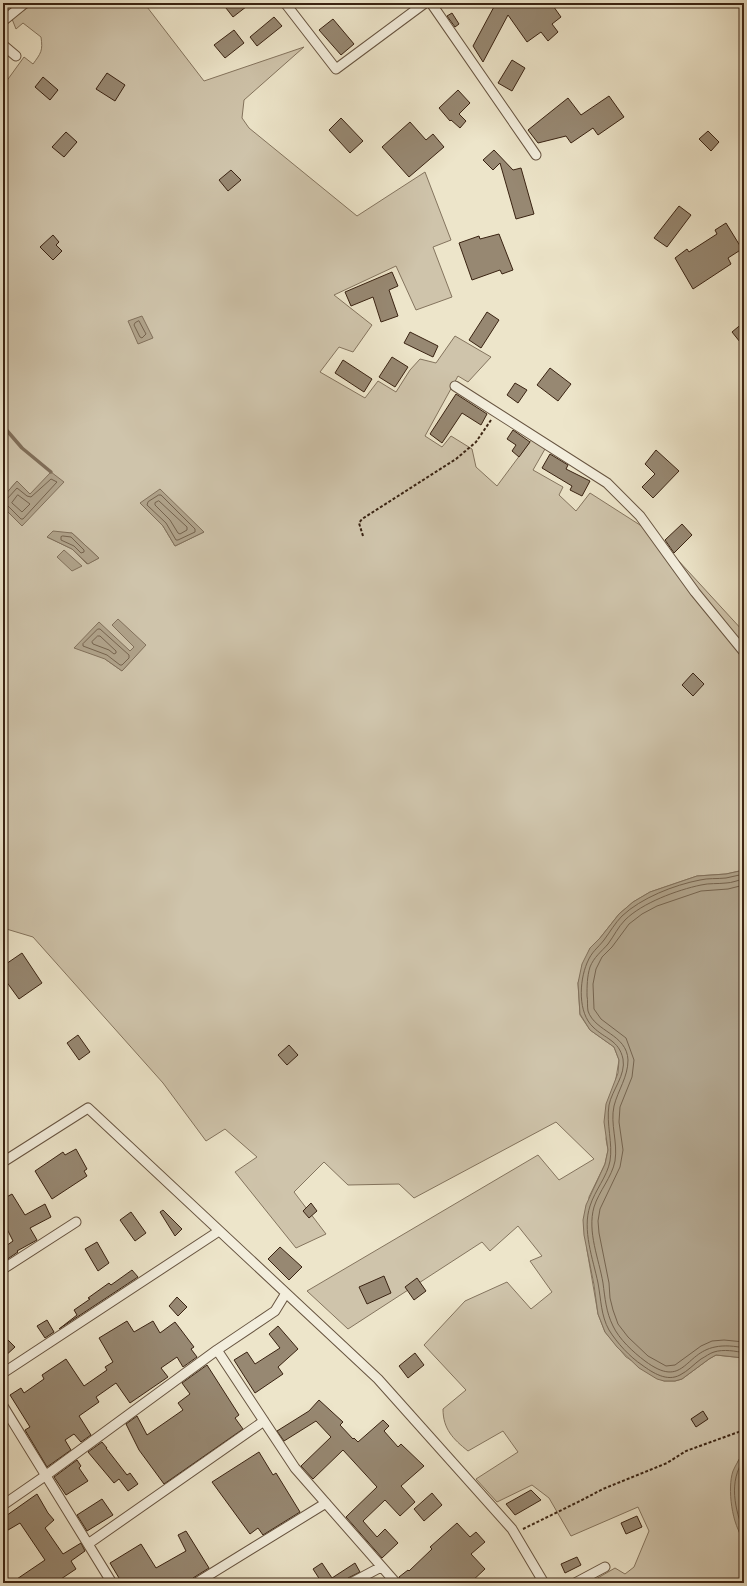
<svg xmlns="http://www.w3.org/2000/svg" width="747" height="1586" viewBox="0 0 747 1586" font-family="'IM FELL DW Pica',serif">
<rect width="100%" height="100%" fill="#ede5ca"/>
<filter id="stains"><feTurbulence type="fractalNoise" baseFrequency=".005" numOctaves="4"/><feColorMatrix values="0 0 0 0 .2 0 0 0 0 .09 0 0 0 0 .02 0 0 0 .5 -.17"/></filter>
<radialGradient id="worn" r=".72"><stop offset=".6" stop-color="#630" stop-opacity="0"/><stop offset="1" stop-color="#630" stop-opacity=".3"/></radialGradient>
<path fill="#cfc4ab" stroke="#84745e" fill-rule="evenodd" d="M34 3H144L204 81 304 47 244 100 242 118 249 128 357 216 425 172 451 240 433 247 452 297 416 310 396 266 334 295 372 325 353 352 339 347 320 372 365 398 378 381 396 392 410 370 420 359 436 363 455 336 491 357 468 382 458 376 425 436 442 447 451 436 472 449 476 467 497 486 532 439 545 449 533 470 563 487 559 495 576 511 590 493 654 534 744 632V870L726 874 697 876 650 892 633 902 619 914 600 938 590 948 578 983 580 1015 590 1030 614 1047 619 1060 606 1139 608 1150 605 1164 589 1197 587 1250 598 1314 605 1332 626 1357 664 1381H675L682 1379 709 1359 716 1355 744 1358V1452L738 1461 733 1509 740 1535 744 1539V1583H589L615 1568 625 1574 634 1567 649 1531 638 1507 571 1536 549 1498 532 1485 497 1502 476 1479 518 1452 503 1431 468 1451C453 1439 443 1429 443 1409L466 1390 424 1345 465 1301 507 1282 531 1309 552 1292 530 1261 542 1256 518 1226 490 1251 482 1242 348 1329 307 1291 538 1155 559 1180 594 1159 556 1122 414 1198 399 1184 348 1185 324 1162 294 1192 326 1234 296 1248 235 1172 257 1157 225 1129 206 1141 163 1083 33 937 3 928V507L22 526 30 494 17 481 3 497V86L24 57 33 64C41 53 43 51 41 37L23 23 16 29 12 19ZM140 503 204 532 175 546 163 526ZM72 533 99 558 87 564 72 549 47 537ZM112 625 145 645 122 671 105 659 130 651 134 647Z"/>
<path fill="#b0a38b" stroke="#81705b" d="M142 316 153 338 138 344 128 321Z
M51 472 64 482 22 526 3 507V497L17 481 30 494Z
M160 489 204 532 175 546 163 526 140 503Z
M53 531 72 533 99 558 88 564 72 549 47 537Z
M64 550 82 566 72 571 57 557Z
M118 619 146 645 122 671 105 659 74 648 99 622 130 651 134 647 112 625Z
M744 870V1358L716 1355 709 1359 682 1379 675 1381H664L657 1379 639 1368 617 1347 605 1332 598 1314 596 1300 594 1285 584 1235 583 1220 586 1205 605 1164 608 1150 604 1122 606 1104 618 1073 619 1060 614 1047 590 1030 580 1014 578 983 582 964 590 948 600 938 619 914 633 902 650 892 697 876 726 874Z
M744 1452V1539C732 1526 727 1488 733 1471 736 1464 740 1458 744 1452Z"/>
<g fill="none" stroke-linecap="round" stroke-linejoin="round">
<path stroke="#75634e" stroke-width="1" d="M139 321 146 334 142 338 140 337 134 325 135 323Z
M18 495 30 504 22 512 12 503Z
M159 495H161L195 529V532L178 540H176L166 523 147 505 148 502Z
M3 500 7 499 17 488 27 496 31 497 51 479 57 482 23 519H21L7 505H3
M159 501 187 527V530L180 534 178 533 170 520 155 505V503Z
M63 536 71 537 84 550V552L81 553 74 546 61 540V537Z
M98 629H100L129 655V658L122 665H120L107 655 83 646V644Z
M98 636H100L116 651V653L114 654 109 650 93 644 92 642Z
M744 874C738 875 732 877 726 878 717 879 708 878 700 880 674 885 641 898 622 916 615 923 610 932 604 940 597 949 592 951 587 963 579 982 578 1013 593 1027 605 1039 619 1040 623 1059 626 1075 612 1090 609 1105 606 1124 613 1143 610 1161 607 1177 595 1190 590 1206 582 1230 593 1259 598 1283 601 1299 601 1316 609 1330 617 1343 630 1357 642 1365 653 1373 667 1382 680 1375 688 1371 694 1364 701 1359 705 1357 710 1353 714 1352 723 1349 736 1351 744 1353
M744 879C738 880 732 883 726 883 718 884 709 883 701 885 677 890 642 903 625 920 618 927 614 936 608 944 601 952 594 957 590 967 587 977 587 986 587 996 588 1000 587 1006 588 1011 595 1032 627 1034 628 1060 628 1077 618 1090 614 1106 610 1124 618 1142 615 1161 612 1177 599 1191 594 1207 587 1232 599 1259 603 1283 605 1298 606 1312 613 1326 619 1339 633 1352 645 1361 684 1390 684 1353 715 1347 724 1345 735 1346 744 1348
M744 885 728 889 701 891 657 906 642 914 629 924 612 947 602 957 596 969 593 984 594 1009 601 1019 626 1038 634 1060 632 1077 620 1107 619 1122 623 1150 620 1167 600 1209 598 1221 599 1233 609 1283 610 1298 613 1310 618 1324 628 1337 648 1356 666 1366 675 1365 701 1346 712 1341 724 1340 744 1342
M744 1459C728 1482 735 1509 744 1533
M744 1469C736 1484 740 1501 744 1517"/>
<path stroke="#81705b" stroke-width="3.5" d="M3 426 22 448 51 472"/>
</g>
<path fill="#978872" stroke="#3a2312" d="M222 3H251L233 17Z
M496 3H551L561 17 552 24 558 32 548 41 541 32 527 42 508 15 483 62 473 46Z
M452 13 459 24 455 27 447 16Z
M274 17 282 26 257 46 250 37Z
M333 19 354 44 341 55 319 30Z
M234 30 244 43 225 58 214 45Z
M512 60 525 68 512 91 498 83Z
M107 73 125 85 115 101 96 89Z
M43 77 58 90 50 100 35 87Z
M458 90 470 103 459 114 466 121 460 128 451 120 450 121 439 108Z
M609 96 624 117 598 135 593 128 571 143 566 136 538 143 528 130 568 98 581 115Z
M341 118 363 141 350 153 329 130Z
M410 122 426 140 433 134 444 147 409 177 382 147Z
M708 131 719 142 711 151 699 139Z
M66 132 77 142 64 157 52 147Z
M494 150 513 170 521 168 534 214 516 219 500 163 493 170 483 160Z
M231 170 241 180 228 191 219 180Z
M679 206 691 215 667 247 654 238Z
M726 223 742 249 728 258 731 264 693 289 675 258 687 249 689 252 717 234 715 230Z
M499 234 513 270 502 274 500 270 472 280 459 243 479 236 480 239Z
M53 235 59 242 56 245 62 251 53 260 40 247Z
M392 272 398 286 389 290 398 316 381 322 373 297 351 306 345 292Z
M487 312 499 320 481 348 469 340Z
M744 322V347L732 332Z
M410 332 438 346 433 357 404 343Z
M392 357 408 367 395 387 379 377Z
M343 360 372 379 364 392 335 373Z
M550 368 571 384 558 401 537 385Z
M515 383 527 390 518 403 507 395Z
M456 394 487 414 481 425 462 413 442 443 430 434Z
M513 430 530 442 519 457 512 451 516 445 507 439Z
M656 450 679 471 653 498 642 487 655 474 645 464Z
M550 454 568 465 566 469 590 481 582 496 570 490 572 486 542 468Z
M682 524 692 535 674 553 665 540Z
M693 673 704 684 693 696 682 685Z
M22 953 42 983 19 999 3 977V966Z
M78 1035 90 1052 79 1060 67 1043Z
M289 1045 298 1055 287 1065 278 1055Z
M76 1149 87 1169 84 1171 87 1176 52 1199 35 1171 63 1152 65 1155Z
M12 1194 25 1215 45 1204 51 1217 30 1228 37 1240 17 1251 18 1252 3 1262V1248L13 1241 3 1221V1199Z
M311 1203 317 1211 309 1218 303 1211Z
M163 1210 182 1229 175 1236 160 1212Z
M131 1212 146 1233 135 1241 120 1220Z
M97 1242 109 1263 98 1271 85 1249Z
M280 1247 302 1267 289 1280 268 1259Z
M132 1270 138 1277 59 1329 77 1315 74 1310 90 1299 88 1298 109 1283 111 1285Z
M384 1276 391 1293 367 1304 359 1287Z
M417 1278 426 1291 414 1300 405 1287Z
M177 1297 187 1307 178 1316 169 1306Z
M47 1320 54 1332 45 1338 37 1326Z
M127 1321 134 1332 153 1321 160 1333 175 1322 194 1347 191 1349 197 1357 183 1367 177 1357 161 1368 168 1377 130 1403 116 1383 96 1397 99 1402 79 1416 91 1435 81 1442 74 1434 65 1440 71 1450 47 1467 25 1430 30 1427 10 1395 21 1388 24 1393 44 1379 42 1375 66 1359 84 1386 107 1370 105 1367 113 1362 99 1338Z
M278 1326 298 1349 278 1367 283 1374 255 1393 234 1360 247 1352 255 1364 280 1348 269 1334Z
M3 1335 15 1347 3 1358Z
M415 1353 424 1365 408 1378 399 1366Z
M207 1365 239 1415 235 1418 243 1429 164 1484 139 1450 126 1424 137 1416 147 1435 183 1410 178 1403 190 1394 182 1383Z
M319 1400 343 1422 340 1425 353 1439 354 1438 358 1442 383 1420 389 1426 384 1431 398 1447 401 1444 424 1466 401 1486 415 1502 400 1516 385 1500 363 1521 377 1537 385 1529 398 1543 382 1558 346 1517 377 1487 343 1450 313 1479 301 1466 331 1437 316 1421 284 1441 277 1431 309 1411Z
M703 1411 708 1419 696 1427 691 1419Z
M102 1442 107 1448H106L127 1475 130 1473 138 1484 128 1491 119 1479 114 1483 88 1452Z
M259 1452 273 1475 276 1473 300 1512 263 1535 258 1528 250 1534 212 1482Z
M77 1460 81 1466 79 1468 88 1481 66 1495 54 1477Z
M531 1490 541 1500 515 1515 506 1504Z
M432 1493 442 1505 424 1521 414 1509Z
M37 1494 48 1513 54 1520 45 1528 63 1554 81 1543 85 1551 71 1561 76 1569 55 1583H11L45 1560 20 1523 3 1533V1518Z
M102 1499 113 1515 87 1531 77 1515Z
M637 1516 642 1527 626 1534 621 1523Z
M457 1523 470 1537 476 1532 485 1542 471 1554 485 1569 470 1583H402L399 1577 408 1570 409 1571 432 1549 430 1547Z
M186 1531 209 1568 193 1578 190 1583H122L110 1563 141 1544 156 1568 186 1551 178 1535Z
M577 1557 581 1565 565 1573 561 1564Z
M322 1563 332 1578 355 1563 360 1572 348 1578 345 1583H322L313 1569Z"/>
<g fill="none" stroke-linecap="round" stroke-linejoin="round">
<defs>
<path id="street" d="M285 3 336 69 425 3
M431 3 536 155
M3 21 25 3
M3 45 16 56
M455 386 607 483 640 516 695 592 744 652
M3 1162 88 1108 378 1379 512 1529 544 1583
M3 1269 76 1222
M217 1350 295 1468 396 1583
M3 1373 219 1231
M3 1406 112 1583
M3 1505 45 1476 217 1350 275 1311 286 1293
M88 1544 264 1421
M196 1583 326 1503
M351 1583 381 1567
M575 1583 605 1567"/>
</defs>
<use href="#street" stroke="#675440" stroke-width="11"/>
<path stroke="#3a2312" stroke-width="2" stroke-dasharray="3 2" stroke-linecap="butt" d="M363 536 359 523 362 519 456 459 476 442 491 420
M523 1529 580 1501 603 1489 667 1463 686 1451 744 1430"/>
<use href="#street" stroke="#f3eedd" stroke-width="9"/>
</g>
<rect width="747" height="1586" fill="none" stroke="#ede5ca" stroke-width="16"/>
<rect x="4" y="4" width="739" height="1578" fill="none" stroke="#3a2312" stroke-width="2"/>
<rect x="8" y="8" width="731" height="1570" fill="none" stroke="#3a2312"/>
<rect width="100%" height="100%" filter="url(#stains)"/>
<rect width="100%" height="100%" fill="url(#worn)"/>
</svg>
